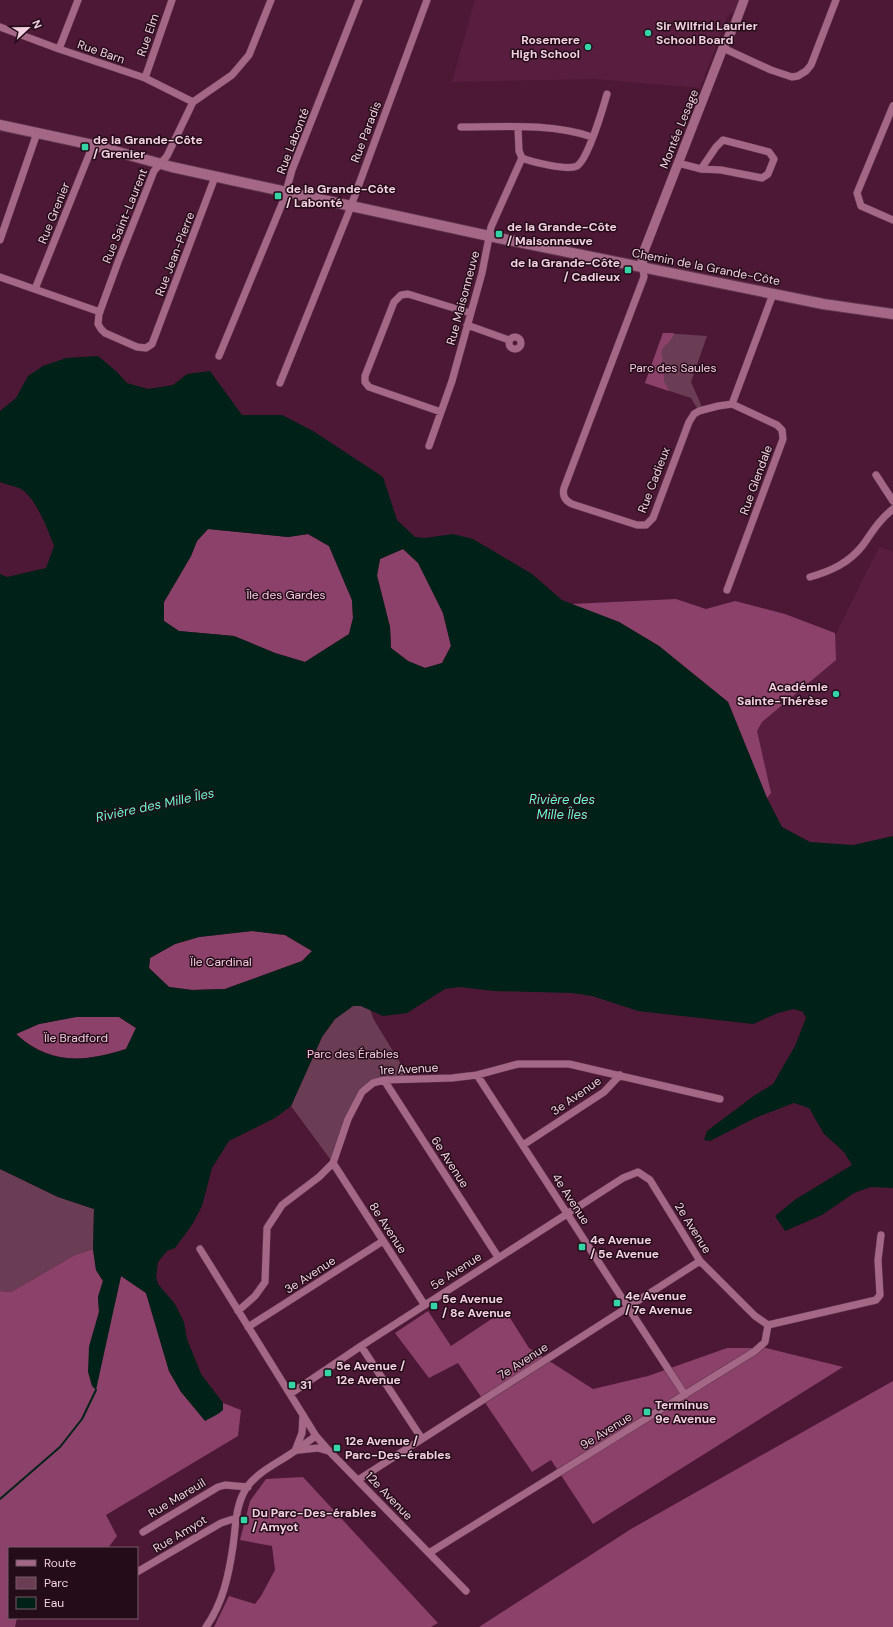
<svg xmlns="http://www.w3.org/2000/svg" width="893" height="1627" viewBox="0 0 893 1627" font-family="'DM Sans',sans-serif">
<rect width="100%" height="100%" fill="#4c1835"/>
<path fill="#591e3f" d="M475 0H744L741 8 728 15 700 88 595 79 452 82Z
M880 547 893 552V837L852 847 810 842 782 827 767 798 737 727 822 662 870 565Z"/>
<path fill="#6b3d54" d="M663 333 707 336 691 382 702 407 697 408 691 398 645 383Z
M353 1006H361L370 1010 374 1020 410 1079 384 1080 362 1092 333 1163 291 1106 322 1037 335 1019Z
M0 1169 58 1197 94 1209 93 1249 75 1255 11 1292 0 1291Z"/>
<path fill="#8b4169" d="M663 333H674C672 343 663 344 661 353L663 360 661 364 664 372V381L669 391 645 383Z
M208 529 288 537 308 534 329 546 352 600 353 618 349 634 305 662 275 653 234 636 179 631 164 621V602L191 556 197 541Z
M403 549 418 562 443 613 451 646 442 663 425 668 408 661 391 648 390 627 377 575 380 559Z
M676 599 706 609 735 601 785 614 835 633 836 660 762 722 757 731 771 793 767 798 728 702 659 646 619 622 571 604Z
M252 931 285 935 312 951 302 961 225 989 192 990 169 987 149 968 150 958 175 944 199 937Z
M76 1017H119L136 1028 126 1049C84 1062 51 1065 16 1034L39 1024Z
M93 1249 96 1270 103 1281 98 1297 99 1312 89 1347 115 1302 121 1276 146 1293 169 1371 181 1392 223 1410V1403L241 1410 238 1436 106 1515 117 1536 108 1548H9V1618H17L15 1627H0V1291L11 1292 75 1255Z
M505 1310 529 1348 593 1389 648 1376 727 1348H766L843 1367 593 1524 551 1460 532 1472 458 1363 429 1378 395 1333 428 1311 451 1346Z
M893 1381V1627H479L631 1529Z
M303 1477 438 1623 431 1627H214L229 1596 255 1604 261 1596 275 1570 272 1546 240 1540 250 1501 266 1479Z"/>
<path fill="#002117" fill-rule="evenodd" d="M98 356 117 372 127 383 148 389 173 385 187 374 210 371 242 415H282L313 431 383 477 397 520 415 537 425 538 453 534 473 539 532 574 562 600 619 622 659 646 728 702 767 798 782 827 810 842 853 845 893 836V1188L871 1187 854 1193 822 1215 785 1231 775 1216 796 1199 852 1165 844 1152 824 1134 809 1108 794 1103 755 1118 710 1141 704 1140 707 1131 755 1095 773 1084 795 1046 806 1018 803 1012 794 1009 778 1013 753 1024 638 1011 592 996 572 993 494 991 460 987 445 989 407 1013 383 1016 361 1006H353L335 1019 322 1037 291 1106 275 1118 229 1141 212 1168 202 1206 192 1225 175 1248 167 1251 158 1262 156 1277 158 1284 175 1304 184 1322 187 1339 201 1374 223 1403V1410L218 1414 205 1421 181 1392 169 1371 146 1293 121 1276 96 1390 92 1386 88 1372 89 1347 99 1312 98 1297 103 1281 96 1270 93 1249 94 1209 58 1197 0 1169V574L7 577 46 568 54 546C48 530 36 498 21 489 15 486 7 485 0 482V411L16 398 28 376 43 366 66 358ZM208 529 288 537 308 534 329 546 352 600 353 618 349 634 305 662 275 653 234 636 179 631 164 621V602L191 556 197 541ZM403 549 418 563 443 613 451 646 442 663 425 668 408 661 391 648 390 627 377 576 380 559ZM252 931 285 935 312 951 302 961 225 989 192 990 169 987 149 968 150 958 175 944 199 937ZM76 1017H119L136 1028 126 1049C85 1062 50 1066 16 1034L39 1024Z"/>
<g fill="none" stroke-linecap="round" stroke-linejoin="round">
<path stroke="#002117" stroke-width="2" d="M0 1499 60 1447 82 1419 96 1390"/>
<defs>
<path id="minor" d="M0 27 59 49 145 78 193 102
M723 48 771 70 792 77 798 76 806 71 811 65 836 0
M59 49 78 0
M145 78 172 0
M893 106 857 193 861 206 893 220
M461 127C504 127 551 123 592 137
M518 128 519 151 522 158C532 162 568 171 577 166 588 159 603 108 607 94
M678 163 701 169 721 170 762 178 768 174 774 159 769 152 723 140 716 147 701 169
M215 177 152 344 146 348 137 347 105 333 101 329 98 324 99 314 118 262 154 171 167 156 193 102 232 75 249 55 271 0
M0 240 37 133
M643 268 644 277 564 488C562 495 565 501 572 504L637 525H646L653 518 689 422 694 414 699 411 718 406 732 404 777 425 782 430 783 439 727 590
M0 277 100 312
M35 289 93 145
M467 325 509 340
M509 343a6 6 0 1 1 12 0a6 6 0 1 1-12 0Z
M219 356 284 199 292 170 359 0
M280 383 348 214 427 0
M732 404 773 294
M441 412 369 387 365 382V376L394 302 401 295 408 294 470 313
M429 446 452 381 482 273 491 227 522 158
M876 475 893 501
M810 577C831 571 849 563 863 545 872 532 880 519 893 509
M477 1075 685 1395
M384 1080 498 1257
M523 1145 604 1092 620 1075
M333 1163 424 1304
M200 1249 316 1436 330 1452 466 1591
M238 1311 255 1296 265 1282 267 1228 282 1205 319 1177 333 1163 348 1119 362 1092 373 1083 384 1080 452 1078 477 1075 518 1064H569L720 1099
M768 1325 876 1300 880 1295 878 1260 881 1235
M248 1327 383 1241
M361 1346 422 1439
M290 1394 361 1346 623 1178 638 1172 650 1180 700 1261 755 1316 768 1325
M299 1450 318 1448 328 1451
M295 1451 302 1433 303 1415
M358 1480 700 1261
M143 1532 218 1487 225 1485 248 1487
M429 1553 755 1351 765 1342 768 1325
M137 1572 221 1523 236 1518
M206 1627C223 1603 229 1574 233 1546 236 1526 235 1505 247 1487 257 1473 275 1464 289 1455 298 1449 307 1442 316 1436"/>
<path id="tertiary" d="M643 268 642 257 644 251 723 48 735 24 744 0"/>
<path id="secondary" d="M0 125 93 145 172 167 489 236 823 304 893 314"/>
</defs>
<use href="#minor" stroke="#62364f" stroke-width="8"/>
<use href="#tertiary" stroke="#62364f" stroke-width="10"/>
<use href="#secondary" stroke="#62364f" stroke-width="12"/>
<use href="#minor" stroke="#a46886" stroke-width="7"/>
<use href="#tertiary" stroke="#a46886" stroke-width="9"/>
<use href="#secondary" stroke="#a46886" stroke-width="10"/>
</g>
<g fill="#35d4a7" stroke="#240d19" stroke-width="1.5">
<circle cx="648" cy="33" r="4"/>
<circle cx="588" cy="47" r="4"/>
<rect x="81" y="143" width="8" height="8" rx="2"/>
<rect x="274" y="192" width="8" height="8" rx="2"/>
<rect x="495" y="230" width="8" height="8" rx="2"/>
<rect x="624" y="266" width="8" height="8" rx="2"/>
<circle cx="836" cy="694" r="4"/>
<rect x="578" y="1243" width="8" height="8" rx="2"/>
<rect x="613" y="1299" width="8" height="8" rx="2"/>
<rect x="430" y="1302" width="8" height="8" rx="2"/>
<rect x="324" y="1369" width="8" height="8" rx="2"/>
<rect x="288" y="1381" width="8" height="8" rx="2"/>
<rect x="643" y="1408" width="8" height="8" rx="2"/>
<rect x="333" y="1444" width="8" height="8" rx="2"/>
<rect x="240" y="1516" width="8" height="8" rx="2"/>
</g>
<g text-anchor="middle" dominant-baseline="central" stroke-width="3" stroke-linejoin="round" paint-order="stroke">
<g font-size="12" font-weight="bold" fill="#f2d0df" stroke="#240d19" text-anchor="start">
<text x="656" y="26">Sir Wilfrid Laurier<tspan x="656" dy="14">School Board</tspan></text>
<text x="580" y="40" text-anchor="end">Rosemere<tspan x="580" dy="14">High School</tspan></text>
<text x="93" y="140">de la Grande-Côte<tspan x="93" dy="14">/ Grenier</tspan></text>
<text x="286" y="189">de la Grande-Côte<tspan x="286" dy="14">/ Labonté</tspan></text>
<text x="507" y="227">de la Grande-Côte<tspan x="507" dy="14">/ Maisonneuve</tspan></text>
<text x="620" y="263" text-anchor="end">de la Grande-Côte<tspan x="620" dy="14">/ Cadieux</tspan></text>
<text x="828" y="687" text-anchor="end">Académie<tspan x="828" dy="14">Sainte-Thérèse</tspan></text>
<text x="590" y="1240">4e Avenue<tspan x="590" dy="14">/ 5e Avenue</tspan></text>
<text x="625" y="1296">4e Avenue<tspan x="625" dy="14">/ 7e Avenue</tspan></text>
<text x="442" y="1299">5e Avenue<tspan x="442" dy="14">/ 8e Avenue</tspan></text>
<text x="336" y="1366">5e Avenue /<tspan x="336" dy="14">12e Avenue</tspan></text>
<text x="300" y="1385">31</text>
<text x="655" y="1405">Terminus<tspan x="655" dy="14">9e Avenue</tspan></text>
<text x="345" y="1441">12e Avenue /<tspan x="345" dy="14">Parc-Des-érables</tspan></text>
<text x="252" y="1513">Du Parc-Des-érables<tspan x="252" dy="14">/ Amyot</tspan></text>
</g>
<g font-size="12" fill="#f2d0df" stroke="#240d19">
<text transform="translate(148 35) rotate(-71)">Rue Elm</text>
<text transform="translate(101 52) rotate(19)">Rue Barn</text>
<text transform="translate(679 129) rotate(-68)">Montée Lesage</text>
<text transform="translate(366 132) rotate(-69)">Rue Paradis</text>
<text transform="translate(293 141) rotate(-69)">Rue Labonté</text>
<text transform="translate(54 213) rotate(-68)">Rue Grenier</text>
<text transform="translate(125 216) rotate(-68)">Rue Saint-Laurent</text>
<text transform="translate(175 254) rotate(-69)">Rue Jean-Pierre</text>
<text transform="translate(706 267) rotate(11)">Chemin de la Grande-Côte</text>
<text transform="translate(463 298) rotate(-75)">Rue Maisonneuve</text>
<text transform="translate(654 480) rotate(-69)">Rue Cadieux</text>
<text transform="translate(756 480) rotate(-70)">Rue Glendale</text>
<text transform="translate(409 1069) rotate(-3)">1re Avenue</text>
<text transform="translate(576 1096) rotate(-35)">3e Avenue</text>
<text transform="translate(450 1162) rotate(57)">6e Avenue</text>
<text transform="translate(571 1199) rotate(57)">4e Avenue</text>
<text transform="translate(388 1228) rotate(57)">8e Avenue</text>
<text transform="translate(693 1228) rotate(58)">2e Avenue</text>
<text transform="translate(456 1271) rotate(-33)">5e Avenue</text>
<text transform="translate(310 1275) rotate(-33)">3e Avenue</text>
<text transform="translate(523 1361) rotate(-33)">7e Avenue</text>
<text transform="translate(606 1431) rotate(-32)">9e Avenue</text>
<text transform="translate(389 1496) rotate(46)">12e Avenue</text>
<text transform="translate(177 1498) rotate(-31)">Rue Mareuil</text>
<text transform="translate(180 1534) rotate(-31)">Rue Amyot</text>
</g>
<g font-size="12" fill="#f5c9dd" stroke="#240d19">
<text x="673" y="368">Parc des Saules</text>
<text x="286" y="595">Île des Gardes</text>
<text x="221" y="962">Ïle Cardinal</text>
<text x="76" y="1038">Ïle Bradford</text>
<text x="353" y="1054">Parc des Érables</text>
</g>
<g font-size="13" font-style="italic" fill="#68f9ca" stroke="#240d19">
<text x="562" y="799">Rivière des<tspan x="562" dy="15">Mille Îles</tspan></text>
<text transform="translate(155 805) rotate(-12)">Rivière des Mille Îles</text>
</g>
</g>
<rect x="8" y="1547" width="130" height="72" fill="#240d19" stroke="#765b68"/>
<rect x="16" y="1560" width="20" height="6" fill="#a46886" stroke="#765b68"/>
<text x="44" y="1567" font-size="12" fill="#f2d0df">Route</text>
<rect x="16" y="1577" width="20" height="12" fill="#6b3d54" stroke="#765b68"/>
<text x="44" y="1587" font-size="12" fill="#f2d0df">Parc</text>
<rect x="16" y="1597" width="20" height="12" fill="#002117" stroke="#765b68"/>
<text x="44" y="1607" font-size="12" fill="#f2d0df">Eau</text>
<g transform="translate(28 28) rotate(68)" stroke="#240d19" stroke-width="3" paint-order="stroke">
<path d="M0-3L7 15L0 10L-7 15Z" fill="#f2d0df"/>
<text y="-6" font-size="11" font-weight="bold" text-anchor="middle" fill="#f2d0df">N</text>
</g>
</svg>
